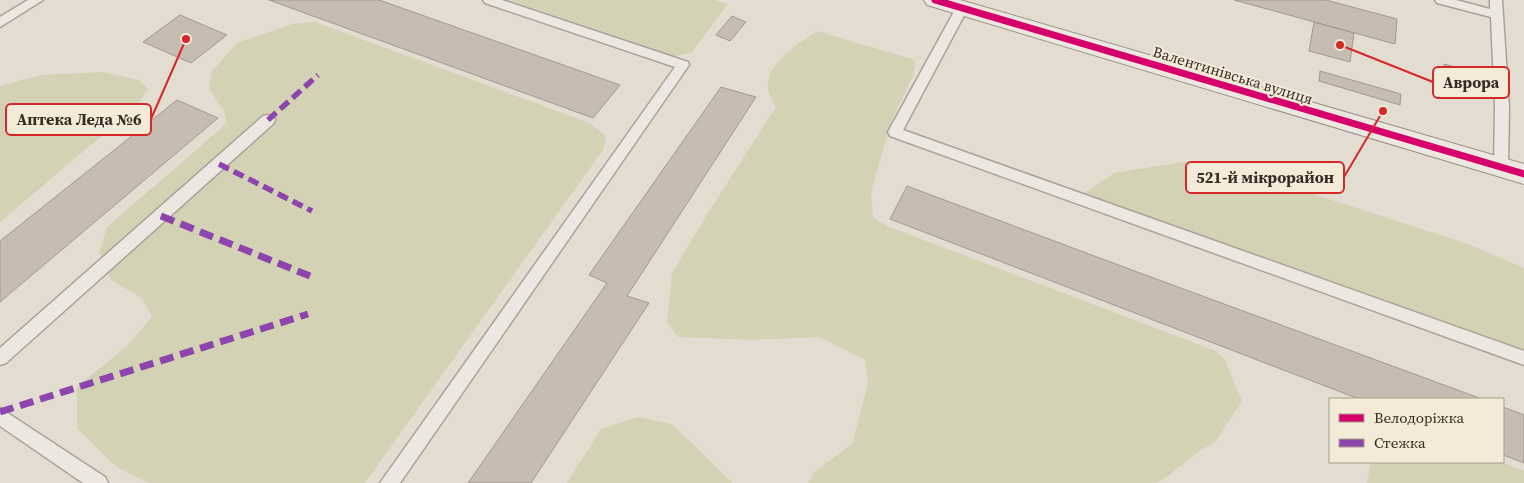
<svg xmlns="http://www.w3.org/2000/svg" width="1524" height="483" viewBox="0 0 1524 483" font-family="'Source Serif 4',serif">
<rect width="100%" height="100%" fill="#e3ddd1"/>
<path fill="#d3d2b4" d="M503 0H713L728 4 692 52 673 57Z
M315 22 590 123 606 137 603 150 365 483H149L118 468 77 428V387L128 345 152 317 142 298 111 280 99 253 107 227 227 123 223 109 209 89 212 71 237 43 292 24Z
M817 31 915 60 913 76 891 122 871 192 873 217 887 226 1216 351 1224 358 1242 401 1216 441 1198 452 1164 479 1156 483H808L814 472 852 444 868 383 865 360 819 337 749 340 678 337 667 322 672 273 706 216 776 107C774 102 770 97 769 93 761 66 798 44 817 31Z
M103 72 139 80 148 89 137 106 0 222V86L42 75Z
M1182 162 1227 166 1468 244 1524 268V353L1135 212 1082 195 1114 173Z
M638 417 672 424 733 483H567L601 429Z
M1371 462H1501L1524 471V483H1367Z"/>
<path fill="#c7bcb2" stroke="#a39990" d="M269 0H379L620 85 593 118Z
M1234 0H1326L1397 19 1395 44Z
M180 15 227 35 191 63 143 42Z
M732 16 746 22 730 41 716 35Z
M1314 22 1354 33 1350 62 1309 51Z
M1444 64 1466 70V90L1443 84Z
M1320 71 1401 94 1400 105 1319 81Z
M721 87 756 97 627 296 649 303 531 483H468L607 283 589 275Z
M177 100 218 118 0 302V241Z
M907 186 1140 273 1482 399H1359L890 219Z
M1503 407 1524 415V463L1503 455Z"/>
<g fill="none" stroke-linecap="round" stroke-linejoin="round">
<defs>
<path id="lane" d="M28 0H43L0 27V17Z
M483 0H502L688 62 689 65 400 483H380L675 67 485 3Z
M1435 0H1456L1490 9V0H1502L1509 107 1508 167 1506 171 1501 172 1496 171 1494 167 1495 107 1491 17 1437 3Z
M962 4 968 8 903 130 1524 351V365L890 136 888 132 956 8Z
M268 115 273 116 275 120 273 124 6 363 0 365V348L263 116Z
M0 408 105 477 108 483H83L0 426Z"/>
<path id="secondary" d="M924 0H960L1524 164V184L927 5Z"/>
</defs>
<use href="#lane" stroke="#a9a299" stroke-width="3"/>
<use href="#secondary" stroke="#999289" stroke-width="2"/>
<use href="#lane" fill="#ece8e1" fill-rule="evenodd"/>
<use href="#secondary" fill="#ece8e1" fill-rule="evenodd"/>
<path stroke="#8e44ad" stroke-width="5.5" stroke-dasharray="11 5.5" stroke-linecap="butt" d="M268 120 318 75
M219 164 312 211
M161 216 164 217"/>
<path stroke="#8e44ad" stroke-width="7" stroke-dasharray="14 7" stroke-linecap="butt" d="M161 216 310 276
M0 412 308 314"/>
<defs>
<path id="cycleway" d="M935 0 1524 174"/>
</defs>
<use href="#cycleway" stroke="#f3ead8" stroke-width="9"/>
<use href="#cycleway" stroke="#d6006c" stroke-width="7"/>
</g>
<g text-anchor="middle" dominant-baseline="central" stroke-width="4" stroke-linejoin="round" paint-order="stroke">
<g font-size="15" fill="#382b21" stroke="#f3ead8">
<text transform="translate(1233 75) rotate(17)">Валентинівська вулиця</text>
</g>
</g>
<path fill="none" stroke="#d62828" stroke-width="2" d="M1340 45L1433 82M186 39L151 119M1383 111L1344 177"/>
<g fill="#d62828" stroke="#f3ead8" stroke-width="2">
<circle cx="1340" cy="45" r="5"/>
<circle cx="186" cy="39" r="5"/>
<circle cx="1383" cy="111" r="5"/>
</g>
<g fill="#f3ead8" stroke="#d62828" stroke-width="2">
<rect x="1433" y="67" width="76" height="31" rx="5"/>
<rect x="6" y="104" width="145" height="31" rx="5"/>
<rect x="1186" y="162" width="158" height="31" rx="5"/>
</g>
<g font-size="16" text-anchor="middle" font-weight="bold" fill="#382b21">
<text x="1471" y="88">Аврора</text>
<text x="79" y="125">Аптека Леда №6</text>
<text x="1265" y="183">521-й мікрорайон</text>
</g>
<rect x="1329" y="398" width="175" height="65" fill="#f3ead8" stroke="#a89e8f"/>
<rect x="1339" y="414" width="25" height="8" fill="#d6006c" stroke="#a89e8f"/>
<text x="1374" y="423" font-size="15" fill="#382b21">Велодоріжка</text>
<rect x="1339" y="439" width="25" height="8" fill="#8e44ad" stroke="#a89e8f"/>
<text x="1374" y="448" font-size="15" fill="#382b21">Стежка</text>
</svg>
